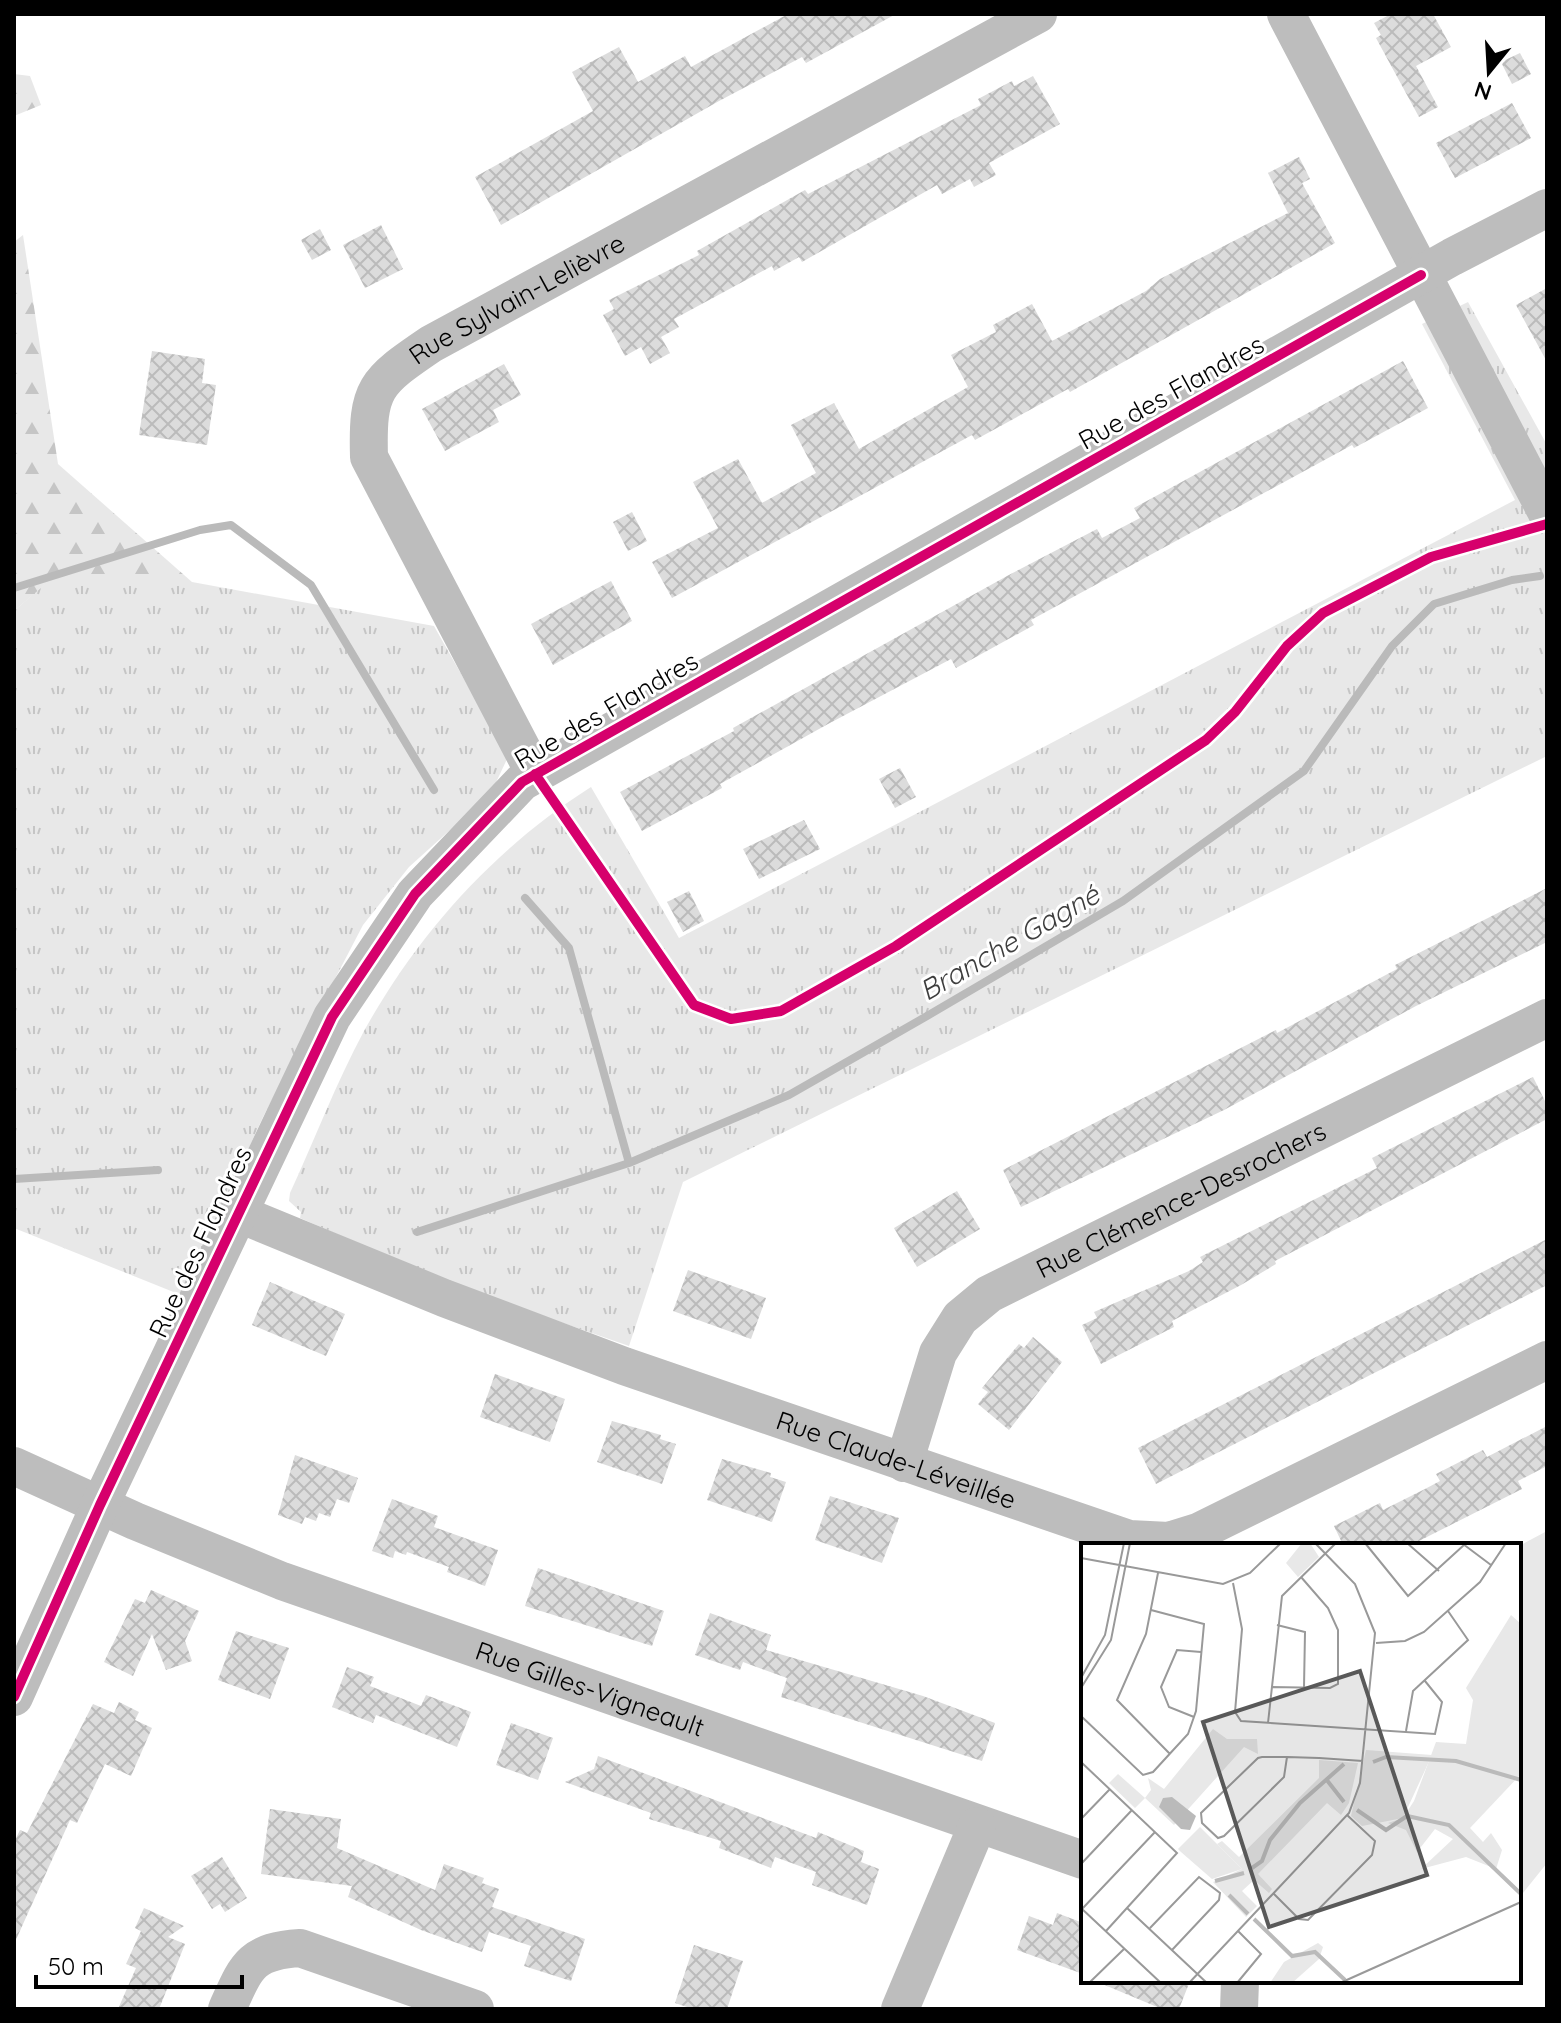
<svg xmlns="http://www.w3.org/2000/svg" width="1561" height="2023" viewBox="0 0 1561 2023" font-family="Quicksand,sans-serif">
<defs>
<pattern id="grass-tufts" width="24" height="20" patternUnits="userSpaceOnUse" patternTransform="scale(2)"><rect width="24" height="20" fill="#e8e8e8"/><path d="M3 7l-1-3M5 7V3M7 7l1-3M15 17l-1-3M17 17v-4M19 17l1-3" fill="none" stroke="#c5c5c5"/></pattern>
<pattern id="forest-firs" width="22" height="20" patternUnits="userSpaceOnUse" patternTransform="scale(2)"><rect width="22" height="20" fill="#e8e8e8"/><path d="M5 1l3.5 6h-7zM16 11l3.5 6h-7z" fill="#c5c5c5"/></pattern>
<pattern id="building-cross-hatch" width="8" height="8" patternUnits="userSpaceOnUse" patternTransform="scale(2)"><rect width="8" height="8" fill="#dcdcdc"/><path d="M0 0l8 8M0 8l8-8" fill="none" stroke="#bbb"/></pattern>
</defs>
<rect width="100%" height="100%" fill="#fff"/>
<path fill="url(#grass-tufts)" d="M1468 302 1547 445V756L683 1182 629 1346 454 1285 300 1218 301 1212 289 1201 290 1193C315 1139 336 1083 364 1031 419 932 495 848 591 787L679 938 1515 500 1422 324Z
M47 582H192L434 626 508 757 491 793 409 867 363 925 263 1117 181 1295 14 1228V611Z"/>
<path fill="url(#forest-firs)" d="M14 74 30 76 41 105 14 116Z
M23 235 58 464 192 582H48L14 611V242Z"/>
<path fill="#e8e8e8" d="M1547 1531V1863L1519 1898V1546Z"/>
<g fill="none" stroke-linecap="round" stroke-linejoin="round">
<path stroke="#bababa" stroke-width="8" d="M14 588 200 530 231 525 311 585 434 790
M525 898 569 948 629 1163
M14 1179 158 1170
M417 1232 629 1163 789 1095 927 1016 1123 901 1304 771 1392 646 1434 604 1512 580 1540 576"/>
</g>
<path fill="url(#building-cross-hatch)" d="M788 14H896L806 63 802 57 719 101 501 225 475 177 593 111 572 72 619 47 638 82 685 56 691 67Z
M1391 14H1433L1451 47 1416 66 1438 107 1419 117 1376 38 1381 35 1374 23Z
M1520 53 1531 74 1512 84 1501 62Z
M1033 76 1060 124 989 163 996 175 974 187 970 179 942 194 937 185 802 262 799 257 774 271 772 266 674 319 679 327 661 337 670 353 650 364 641 347 625 356 603 315 614 309 609 300 699 255 697 251 805 190 808 194 981 105 978 99 1012 81 1014 86Z
M1512 103 1531 138 1455 178 1436 143Z
M1299 157 1310 179 1302 183 1335 243 1070 392 1068 389 975 440 972 435 672 598 652 562 718 528 693 482 738 459 762 503 816 473 791 425 834 403 859 449 968 387 951 355 996 332 993 325 1032 304 1052 341 1146 291 1160 279 1288 213 1268 173Z
M381 225 403 269 365 288 343 245Z
M320 229 331 250 312 260 301 240Z
M1547 288V362L1516 305Z
M152 351 205 359 202 383 216 385 207 445 139 435Z
M1403 361 1428 408 1354 448 1352 445 1031 620 1034 625 956 668 951 659 828 724 720 784 722 788 642 831 620 792 734 731 733 728 1007 576 1097 529 1102 538 1140 518 1134 508Z
M504 364 521 395 493 410 499 422 445 451 422 409Z
M632 512 647 541 628 551 613 522Z
M611 581 632 621 553 665 531 624Z
M900 768 916 797 895 808 879 779Z
M804 820 820 849 759 879 743 849Z
M1547 888V942L1416 1006 1224 1110 1021 1207 1003 1170 1276 1030 1277 1033 1397 969 1395 965Z
M689 891 704 921 683 932 667 902Z
M1533 1077 1547 1105V1119L1275 1261 1276 1264 1241 1285 1172 1321 1174 1327 1101 1364 1082 1325 1097 1318 1094 1312 1189 1271 1203 1262 1200 1257 1377 1168 1372 1158Z
M957 1191 980 1229 917 1267 894 1228Z
M1547 1239V1285L1156 1484 1138 1448Z
M688 1270 766 1298 751 1339 673 1311Z
M270 1282 345 1314 326 1356 252 1325Z
M1033 1337 1062 1362 1009 1430 978 1404 988 1392 982 1388 1019 1344 1024 1348Z
M495 1374 565 1399 550 1442 480 1417Z
M612 1421 661 1435 660 1439 676 1444 662 1484 597 1462Z
M1547 1426V1466L1518 1481 1522 1489 1411 1545H1343L1334 1526 1380 1503 1383 1510 1425 1489 1440 1481 1436 1474 1483 1450 1487 1457Z
M295 1455 358 1478 349 1503 337 1499 330 1517 319 1513 316 1521 305 1517 302 1524 278 1515Z
M722 1459 771 1473 770 1477 786 1482 772 1522 707 1500Z
M830 1496 899 1518 882 1563 815 1540Z
M392 1499 438 1516 434 1527 498 1550 485 1586 447 1572 449 1567 407 1552 406 1555 395 1551 393 1558 372 1551Z
M538 1568 664 1611 652 1646 525 1606Z
M151 1590 199 1611 185 1641 192 1661 166 1670 152 1634 133 1676 104 1662 135 1599 145 1603Z
M710 1613 771 1635 766 1650 923 1696 995 1723 982 1761 781 1697 787 1678 743 1662 740 1670 695 1655Z
M236 1631 289 1648 270 1699 218 1680Z
M347 1667 374 1677 370 1686 421 1706 426 1695 471 1712 457 1747 376 1715 373 1723 332 1707Z
M119 1702 139 1712 135 1720 152 1728 131 1776 105 1764 77 1823 70 1820 14 1944V1842L20 1830 27 1833 93 1704 114 1713Z
M511 1723 553 1738 538 1780 496 1765Z
M598 1756 816 1838 818 1832 864 1851 861 1862 879 1869 867 1905 812 1885 816 1872 775 1857 771 1868 719 1848 721 1841 649 1819 651 1813 565 1782 594 1769Z
M270 1809 341 1819 337 1848 435 1890 444 1864 484 1878 482 1883 499 1889 492 1907 585 1939 571 1981 524 1966 531 1946 489 1932 482 1952 421 1930 348 1897 352 1886 261 1874Z
M222 1857 247 1898 225 1912 220 1904 212 1909 191 1876Z
M144 1908 184 1926 168 1937 185 1944 159 2009H118L136 1968 126 1964 141 1931 135 1928Z
M1057 1913 1083 1923V1974L1017 1950 1029 1916 1053 1925Z
M694 1945 743 1961 727 2009H693L675 2003Z
M1095 1981H1190L1179 2009H1162Z"/>
<g fill="none" stroke-linecap="round" stroke-linejoin="round">
<g stroke="#bdbdbd" stroke-width="38">
<path d="M1286 14 1547 513"/>
<path id="s1" d="M535 774 369 457C367 388 375 382 431 344L1038 14"/>
<path id="s2" d="M237 1213 444 1298 624 1366 1129 1539 1169 1541 1198 1532 1547 1360"/>
<path id="s3" d="M904 1463 938 1353 960 1318 989 1294 1547 1018"/>
<path id="s4" d="M14 1466 135 1521 282 1581 1083 1860"/>
<path d="M14 1697 100 1505 332 1017 415 894 522 782 1452 257 1547 208"/>
<path d="M227 2009C246 1967 250 1951 300 1948L475 2009"/>
<path d="M900 2009 977 1826"/>
<path d="M1239 2009 1240 1981"/>
</g>
<defs>
<path id="cycleway" d="M535 774 694 1005 731 1019 781 1011 896 946 1206 740 1235 712 1287 646 1323 613 1431 557 1547 524
M14 1697 100 1505 332 1017 415 894 522 782 1421 275"/>
</defs>
<use href="#cycleway" stroke="#fff" stroke-width="15"/>
<use href="#cycleway" stroke="#d6006c" stroke-width="10"/>
</g>
<g text-anchor="middle" dominant-baseline="central" stroke-width="6" stroke-linejoin="round" paint-order="stroke">
<g font-size="26" fill="#000" stroke="#fff">
<text stroke="none"><textPath href="#s1" startOffset="594">Rue Sylvain-Lelièvre</textPath></text>
<text transform="translate(1171 392) rotate(-29)">Rue des Flandres</text>
<text transform="translate(606 710) rotate(-30)">Rue des Flandres</text>
<text stroke="none"><textPath href="#s3" startOffset="408">Rue Clémence-Desrochers</textPath></text>
<text transform="translate(200 1242) rotate(-65)">Rue des Flandres</text>
<text stroke="none"><textPath href="#s2" startOffset="704">Rue Claude-Léveillée</textPath></text>
<text stroke="none"><textPath href="#s4" startOffset="618">Rue Gilles-Vigneault</textPath></text>
</g>
<g font-size="28" font-style="italic" fill="#3e3e3e" stroke="#fff">
<text transform="translate(1009 942) rotate(-30)">Branche Gagné</text>
</g>
</g>
<g transform="translate(1081 1543)">
<rect width="440" height="440" fill="#fff"/>
<path d="M285 207 351 212 322 275 281 283 270 273ZM238 217 277 220 268 260 260 272 246 260 177 331 191 346 188 350 173 337 161 348 176 363 165 374 132 339 161 326 136 301 141 298 158 314 238 235Z" fill="#e8e8e8"/>
<path d="M430 72 440 81V231L389 285 402 299 410 290 421 307 415 326 385 314 340 326 372 296 354 286 336 309 325 287 307 280 322 275 333 258 355 199 385 201 392 157 385 145ZM237 400 242 404 238 416 211 440H189L203 419Z" fill="#e8e8e8"/>
<path d="M221 0H229L238 14 217 34 205 20ZM132 186 146 196H176L177 211 163 204 93 282 64 255 70 247 67 235 83 246Z" fill="#e8e8e8"/>
<path d="M37 231 64 255 54 265 28 240ZM119 284 161 326 131 336 100 309 97 306Z" fill="#e8e8e8"/>
<path d="M91 254 115 273 109 287 100 286 78 264 82 255Z" fill="#bababa"/>
<path fill="none" stroke="#bababa" stroke-width="4" d="M292 219 305 214 375 218 440 237M245 236 263 259M276 267 305 287 326 273 368 282 440 351M171 325 181 318 189 297 219 260 263 221M134 338 163 330M148 352 167 371M173 376 211 413 234 409 264 437"/>
<path fill="none" stroke="#999" stroke-width="2" d="M119 0H148M284 0 327 53 383 2M326 0 358 28M382 1 410 22M0 15 142 41 169 30 200 0M77 30 65 91 36 157 89 211M152 40 161 86 154 169 160 178 354 191 361 159 344 138M196 82 224 89 223 144M295 100 324 98 343 89 399 39 425 0M0 135 24 92 43 0M190 144 249 145 257 141V87L247 65 220 34M0 145 30 97 49 0M0 173 62 232 72 229 107 191 115 168 123 81 70 67M113 174 88 164 80 144 96 107 120 109M187 180 201 53 255 0M325 188 332 148 387 97 367 68M206 214 203 234 143 293 137 295 121 280 120 270 177 215 181 214H206L238 215 282 218M0 219 96 310 25 388M0 276 29 246M0 321 51 267M193 351 218 376 227 377 291 312 294 298 266 272M0 365 80 440M46 365 126 440M1 366 74 289M69 385 118 334 139 350 138 357 91 407M8 440 43 406M108 440 268 270 279 240 294 90 274 41 234 0M156 440 180 411 157 388M259 440 440 359"/>
<path fill="#595959" fill-opacity="0.15" stroke="#595959" stroke-width="4" d="M279 128 346 332 188 384 122 179Z"/>
<rect width="440" height="440" fill="none" stroke="#000" stroke-width="4"/>
</g>
<rect width="1561" height="2023" fill="none" stroke="#000000" stroke-width="32"/>
<g transform="translate(1489 72) rotate(198)" stroke="#ffffff" stroke-width="6" paint-order="stroke">
<path d="M0-6L14 30L0 20L-14 30Z" fill="#000000"/>
<text y="-12" font-size="22" font-weight="bold" text-anchor="middle" fill="#000000">N</text>
</g>
<path d="M36 1975v12h206v-12" fill="none" stroke="#000000" stroke-width="4"/>
<text x="48" y="1975" font-size="24" fill="#000000" stroke="#ffffff" stroke-width="6" paint-order="stroke">50 m</text>
</svg>
